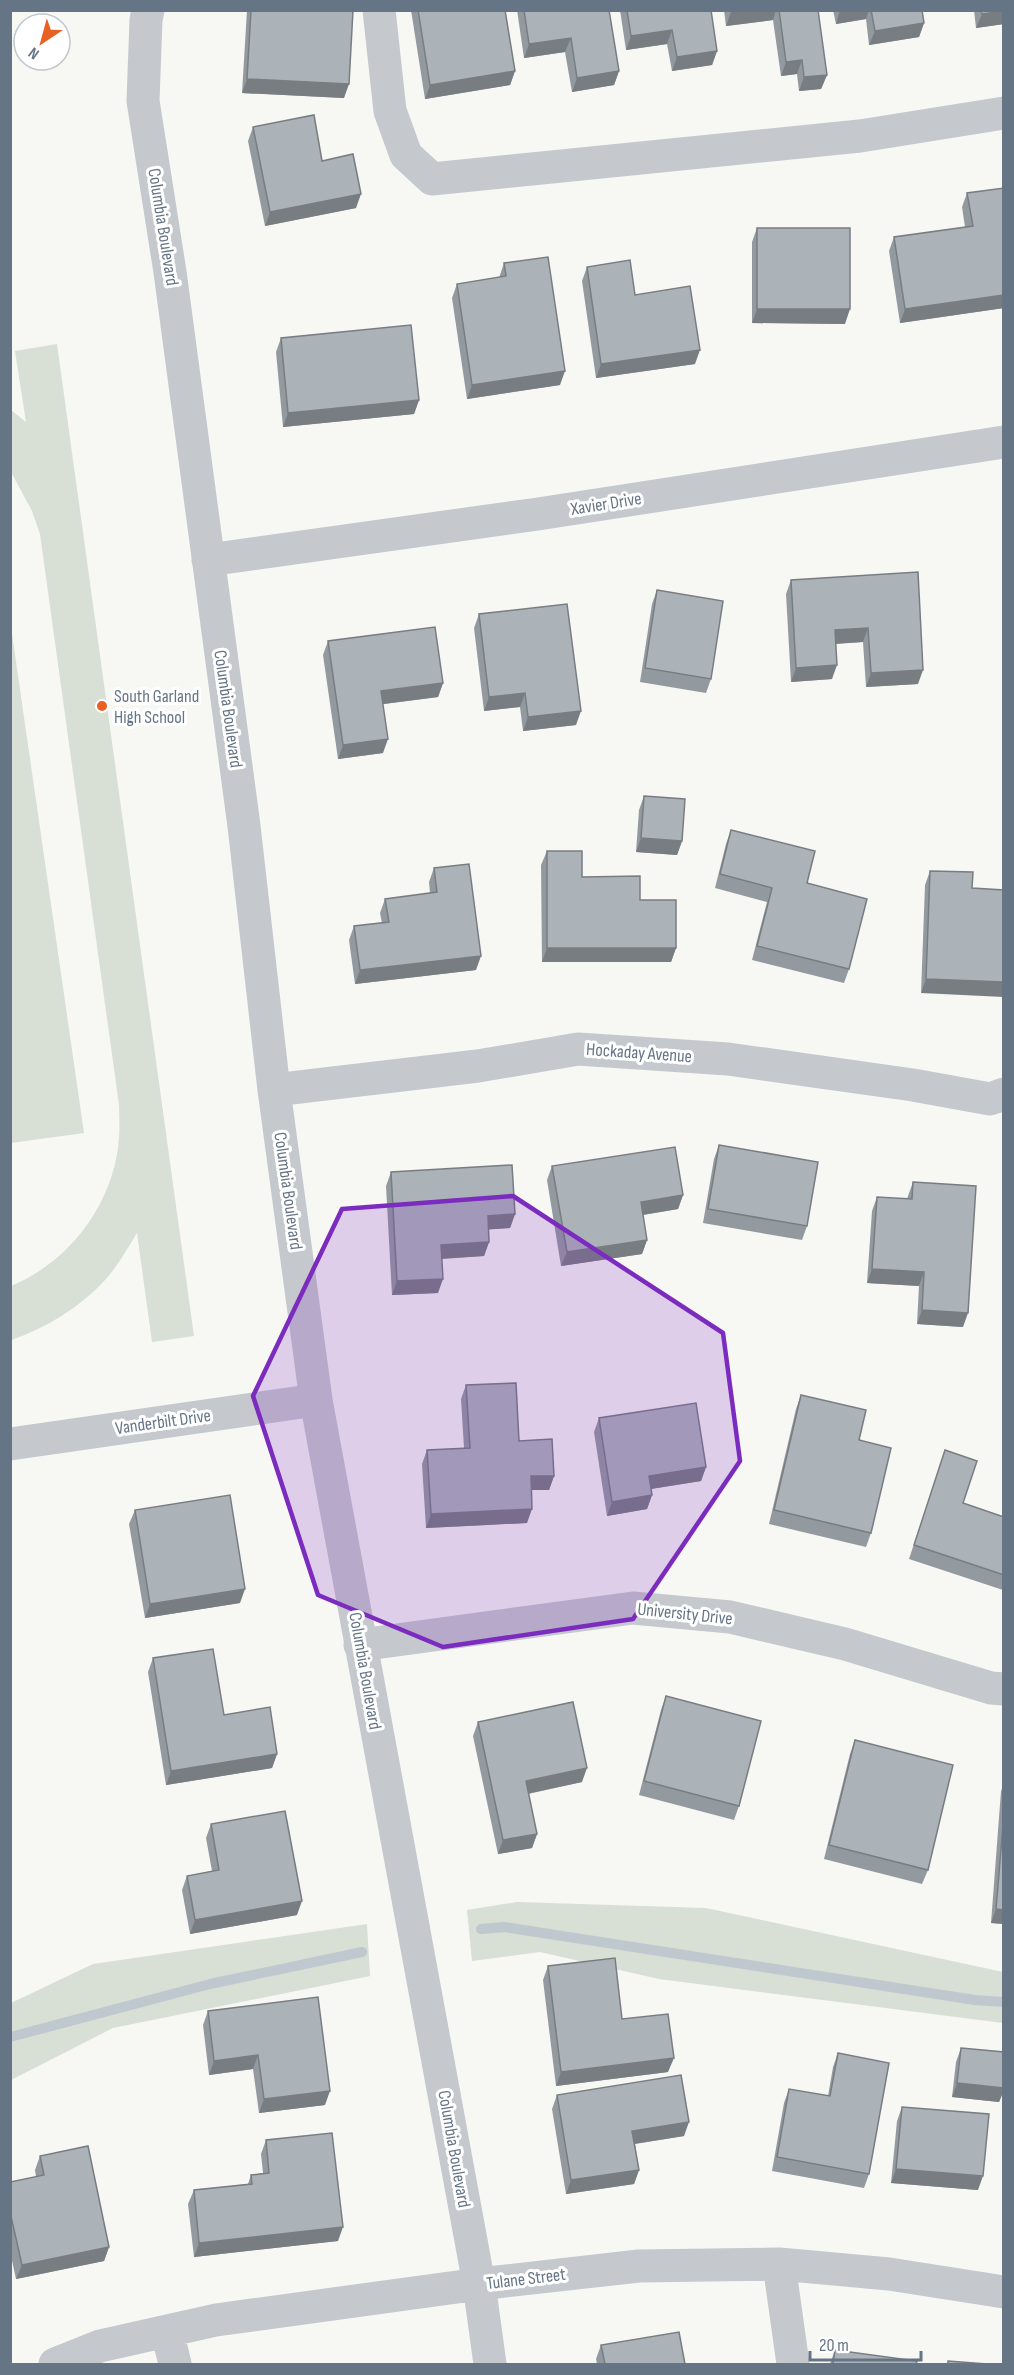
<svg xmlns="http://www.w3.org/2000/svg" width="1014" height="2375" viewBox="0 0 1014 2375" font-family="'Sofia Sans Condensed',sans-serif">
<rect width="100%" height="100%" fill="#f7f7f4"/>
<path fill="#d8dfd5" d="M57 344 194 1336 152 1342 137 1233C127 1249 118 1266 105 1280 79 1308 46 1328 11 1340V1286C70 1262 115 1202 119 1137 120 1127 119 1116 119 1105L40 534 32 511 11 472V410L26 422 15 351Z
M10 620 84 1133 11 1143H10Z
M517 1902 706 1908 1003 1972V2023L659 1979 540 1952 472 1961 467 1910Z
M367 1924 370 1976 113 2028 11 2080V2003L93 1964Z"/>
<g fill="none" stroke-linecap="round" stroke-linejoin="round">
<path stroke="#bfc8ce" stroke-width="10" d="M481 1929 504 1927 975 2000 1004 2002
M10 2037 210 1984 362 1952"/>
<path stroke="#c5c8cc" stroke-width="33" d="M148 10 146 20 143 101 170 272 244 826 274 1090 316 1400 479 2284 490 2364
M379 10 390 111 406 155 432 179 860 136 1004 113
M208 560 538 514 1004 442
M274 1090 478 1066 578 1049 728 1059 913 1085 990 1099 1004 1094
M10 1444 316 1400
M360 1645 633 1608 730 1617 845 1644 991 1688 1004 1689
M779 2264 793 2364
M167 2331 175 2364
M55 2364 100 2346 216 2320 479 2284 639 2266 779 2264 889 2274 1004 2292"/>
</g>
<path fill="#939a9f" d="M247 10H353L344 98 242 93Z
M411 10H505L515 71 510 85 425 99Z
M517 10H609L619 71 614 85 572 92 565 52 524 58Z
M620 10H711L717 51 712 65 672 71 667 44 626 50Z
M724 10H818L827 75 821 89 799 91 797 74 781 76 773 20 726 26Z
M833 10H922L924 23 919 37 869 45 866 19 836 24Z
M974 10H1004V24L976 28Z
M253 127 322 161 356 208 265 226 248 141Z
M1004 188V308L900 323 889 251 894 237 965 227 962 207 967 193Z
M757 228 845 324 752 323V242Z
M504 263 560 385 467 399 452 298 457 284 499 278Z
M587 267 635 295 695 364 596 378 582 281Z
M281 338 419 400 414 414 283 427 276 352Z
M918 572V684L866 687 863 642 836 644 832 679 791 682 786 594 791 580Z
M657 590 711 679 706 693 640 682 652 604Z
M479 614 576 725 523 731 520 707 484 711 474 628Z
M328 641 443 683 438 697 383 704V753L338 759 323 655Z
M644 796 682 841 677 855 636 852 639 810Z
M731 830 807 883 849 969 844 983 752 960 767 902 715 888 726 844Z
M547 851 676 948 671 962H542L541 865Z
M434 868 476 970 355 984 349 940 354 926 382 923 380 913 385 899 430 893 429 882Z
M930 871 972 888 921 993 925 885Z
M719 1145 807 1226 802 1240 703 1223 714 1159Z
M552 1166 683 1195 678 1209 643 1215 647 1240 642 1254 561 1266 547 1180Z
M391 1172 515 1214 510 1228 489 1229V1242L484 1256 442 1259 438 1293 392 1295 386 1186Z
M913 1182 963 1327 917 1324 919 1286 867 1283 872 1211 877 1197 907 1199 908 1196Z
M466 1385 554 1476 549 1490H532L527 1523 426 1528 422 1464 427 1450 464 1448 461 1399Z
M801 1395 859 1440 871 1533 866 1547 769 1524 796 1409Z
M599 1418 706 1467 701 1481 651 1489 652 1495 647 1509 607 1516 594 1432Z
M945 1450 963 1503 1004 1517V1588L1003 1590 909 1559Z
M135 1510 240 1603 145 1618 129 1524Z
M153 1658 224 1715 277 1754 272 1768 166 1785 148 1672Z
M666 1696 739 1806 734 1820 639 1795 661 1710Z
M478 1722 582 1782 528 1794 537 1834 532 1848 498 1854 473 1736Z
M855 1740 928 1870 922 1884 824 1859 850 1754Z
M1004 1784V1924L991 1923 1001 1791Z
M211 1824 297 1915 190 1934 182 1890 187 1876 212 1871 206 1838Z
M548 1966 622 2019 668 2072 556 2086 543 1980Z
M208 2011 325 2105 259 2113 253 2069 209 2075 203 2025Z
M961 2048 1004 2052V2090L999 2102 952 2097 956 2062Z
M838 2053 869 2174 864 2188 772 2171 784 2103 789 2089 828 2096 833 2067Z
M557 2095 684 2136 635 2144 639 2170 634 2184 566 2194 552 2109Z
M902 2107 978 2190 891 2183 897 2121Z
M266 2140 338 2241 194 2257 188 2204 194 2190 248 2184 251 2175 263 2173 261 2154Z
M40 2156 109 2247 104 2261 16 2279 10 2251V2182L36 2177 35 2170Z
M601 2345 685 2364H597L596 2359Z
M835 2350 916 2364H830Z"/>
<path fill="#787d82" d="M743 10H776L773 20 726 26 731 12Z
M840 10H869L866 19 836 24Z
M1004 11V24L976 28 982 14Z
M924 23 919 37 869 45 875 31Z
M672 30 667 44 626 50 631 36Z
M571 38 565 52 524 58 529 44Z
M717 51 712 65 672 71 677 57Z
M802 60 797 74 781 76 786 62Z
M515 71 510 85 425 99 430 85Z
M619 71 614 85 572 92 577 78Z
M827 75 821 89 799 91 804 77Z
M247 79 349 84 344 98 242 93Z
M361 194 356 208 265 226 270 212Z
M1004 295V308L900 323 905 309Z
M757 309H850L845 324 752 323Z
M700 350 695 364 596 378 601 364Z
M565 371 560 385 467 399 472 385Z
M419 400 414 414 283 427 288 413Z
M868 628 863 642 830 644 835 630Z
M837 665 832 679 791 682 796 668Z
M923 670 918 684 866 687 871 673Z
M443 683 438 697 376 705 381 691Z
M525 693 520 707 484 711 489 697Z
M581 711 576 725 523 731 528 717Z
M388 739 383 753 338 759 343 745Z
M641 838 682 841 677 855 636 852Z
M547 948H676L671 962H542Z
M481 956 476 970 355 984 360 970Z
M926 979 1004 982V997L921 993Z
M683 1195 678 1209 636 1216 641 1202Z
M515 1214 510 1228 482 1230 488 1216Z
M647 1240 642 1254 561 1266 567 1252Z
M489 1242 484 1256 435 1259 441 1245Z
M872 1269 924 1272 919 1286 867 1283Z
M443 1279 438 1293 392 1295 397 1281Z
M922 1310 968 1313 963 1327 917 1324Z
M706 1467 701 1481 644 1490 649 1476Z
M531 1476H554L549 1490H526Z
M652 1495 647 1509 607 1516 612 1502Z
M532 1509 527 1523 426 1528 431 1514Z
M245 1589 240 1603 145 1618 150 1604Z
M277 1754 272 1768 166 1785 171 1771Z
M587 1768 582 1782 521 1795 526 1781Z
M537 1834 532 1848 498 1854 503 1840Z
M302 1901 297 1915 190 1934 195 1920Z
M996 1909 1004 1910V1924L991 1923Z
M258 2055 253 2069 209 2075 214 2061Z
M674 2058 668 2072 556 2086 561 2072Z
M957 2083 1004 2088V2090L999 2102 952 2097Z
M330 2091 325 2105 259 2113 264 2099Z
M689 2122 684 2136 627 2145 632 2131Z
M896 2169 983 2176 978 2190 891 2183Z
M639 2170 634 2184 566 2194 571 2180Z
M343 2227 338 2241 194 2257 199 2243Z
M109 2247 104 2261 16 2279 22 2265Z"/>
<path fill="#abb3b9" stroke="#787d82" stroke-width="1.5" d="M251 10H353L349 84 247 79Z
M418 10H505L515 71 430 85Z
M524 10H609L619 71 577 78 571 38 529 44Z
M627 10H711L717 51 677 57 672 30 631 36Z
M779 10H818L827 75 804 77 802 60 786 62Z
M871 10H922L924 23 875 31Z
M981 10H1004V11L982 14Z
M314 115 322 161 353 154 361 194 270 212 253 127Z
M1004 188V295L905 309 894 237 973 226 967 193Z
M757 228H850V309H757Z
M548 257 565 371 472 385 457 284 506 276 504 263Z
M630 260 635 295 690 286 700 350 601 364 587 267Z
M411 325 419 400 288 413 281 338Z
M918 572 923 670 871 673 868 628 835 630 837 665 796 668 791 580Z
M657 590 723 601 711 679 645 668Z
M567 604 581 711 528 717 525 693 489 697 479 614Z
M435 627 443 683 381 691 388 739 343 745 328 641Z
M644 796 685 799 682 841 641 838Z
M731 830 815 851 807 883 867 899 849 969 757 946 772 888 720 874Z
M547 851H582V877L640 876V900H676V948H547Z
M469 864 481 956 360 970 354 926 389 922 385 899 437 892 434 868Z
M930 871 973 872 972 888 1004 890V982L926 979Z
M719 1145 818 1162 807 1226 708 1209Z
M675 1147 683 1195 641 1202 647 1240 567 1252 552 1166Z
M512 1165 515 1214 488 1216 489 1242 441 1245 443 1279 397 1281 391 1172Z
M913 1182 976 1186 968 1313 922 1310 924 1272 872 1269 877 1197 912 1199Z
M516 1383 519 1441 552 1439 554 1476H531L532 1509 431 1514 427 1450 470 1448 466 1385Z
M801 1395 866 1410 859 1440 891 1448 871 1533 774 1510Z
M696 1403 706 1467 649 1476 652 1495 612 1502 599 1418Z
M945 1450 977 1461 963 1503 1004 1517V1575L914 1545Z
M230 1495 245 1589 150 1604 135 1510Z
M213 1649 224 1715 270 1707 277 1754 171 1771 153 1658Z
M666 1696 761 1721 739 1806 644 1781Z
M573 1702 587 1768 526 1781 537 1834 503 1840 478 1722Z
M855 1740 953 1765 928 1870 829 1845Z
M285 1811 302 1901 195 1920 187 1876 219 1870 211 1824Z
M1004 1813V1910L996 1909Z
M615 1958 622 2019 668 2014 674 2058 561 2072 548 1966Z
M318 1997 330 2091 264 2099 258 2055 214 2061 208 2011Z
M961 2048 1004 2052V2088L957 2083Z
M838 2053 889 2063 869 2174 777 2157 789 2089 830 2096Z
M681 2075 689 2122 632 2131 639 2170 571 2180 557 2095Z
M902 2107 989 2114 983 2176 896 2169Z
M332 2133 343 2227 199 2243 194 2190 252 2184 251 2175 269 2173 266 2140Z
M88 2146 109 2247 22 2265 10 2212V2182L44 2175 40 2156Z
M679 2332 685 2364H605L601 2345Z
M835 2350 917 2361 916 2364H833Z
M948 2361 987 2364H948Z"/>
<path fill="#7b2cbf" fill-opacity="0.2" stroke="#7b2cbf" stroke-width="4.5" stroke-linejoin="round" d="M513 1196 723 1333 740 1461 633 1619 443 1647 318 1595 253 1396 342 1209Z"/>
<circle fill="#e86023" stroke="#fff" stroke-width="2" cx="102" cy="706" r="6"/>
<g text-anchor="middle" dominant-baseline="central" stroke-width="6" stroke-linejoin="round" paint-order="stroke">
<g font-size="18" fill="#657586" stroke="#fff">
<text transform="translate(163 227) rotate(81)">Columbia Boulevard</text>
<text transform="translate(606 504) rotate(-9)">Xavier Drive</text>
<text transform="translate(228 709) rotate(82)">Columbia Boulevard</text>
<text transform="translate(639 1053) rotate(4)">Hockaday Avenue</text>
<text transform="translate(288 1191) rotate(82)">Columbia Boulevard</text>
<text transform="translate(163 1422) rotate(-8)">Vanderbilt Drive</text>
<text transform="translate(685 1614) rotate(6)">University Drive</text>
<text transform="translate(365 1671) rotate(80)">Columbia Boulevard</text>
<text transform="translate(454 2149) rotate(80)">Columbia Boulevard</text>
<text transform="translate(526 2279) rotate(-7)">Tulane Street</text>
</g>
<g font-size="18" fill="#657586" stroke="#fff" text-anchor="start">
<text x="114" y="696">South Garland<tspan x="114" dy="21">High School</tspan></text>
</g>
</g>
<rect width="1014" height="2375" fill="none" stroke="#657586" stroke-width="24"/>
<g transform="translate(42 42) rotate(216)"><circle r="28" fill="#ffffff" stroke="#c1c8cf" stroke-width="1.5"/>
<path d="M0-4.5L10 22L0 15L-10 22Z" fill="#e86023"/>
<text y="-9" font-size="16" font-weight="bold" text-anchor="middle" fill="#657586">N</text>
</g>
<path d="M810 2351v9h111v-9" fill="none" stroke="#657586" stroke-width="3"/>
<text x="819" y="2351" font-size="18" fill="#657586" stroke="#ffffff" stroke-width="4.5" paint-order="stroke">20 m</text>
</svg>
